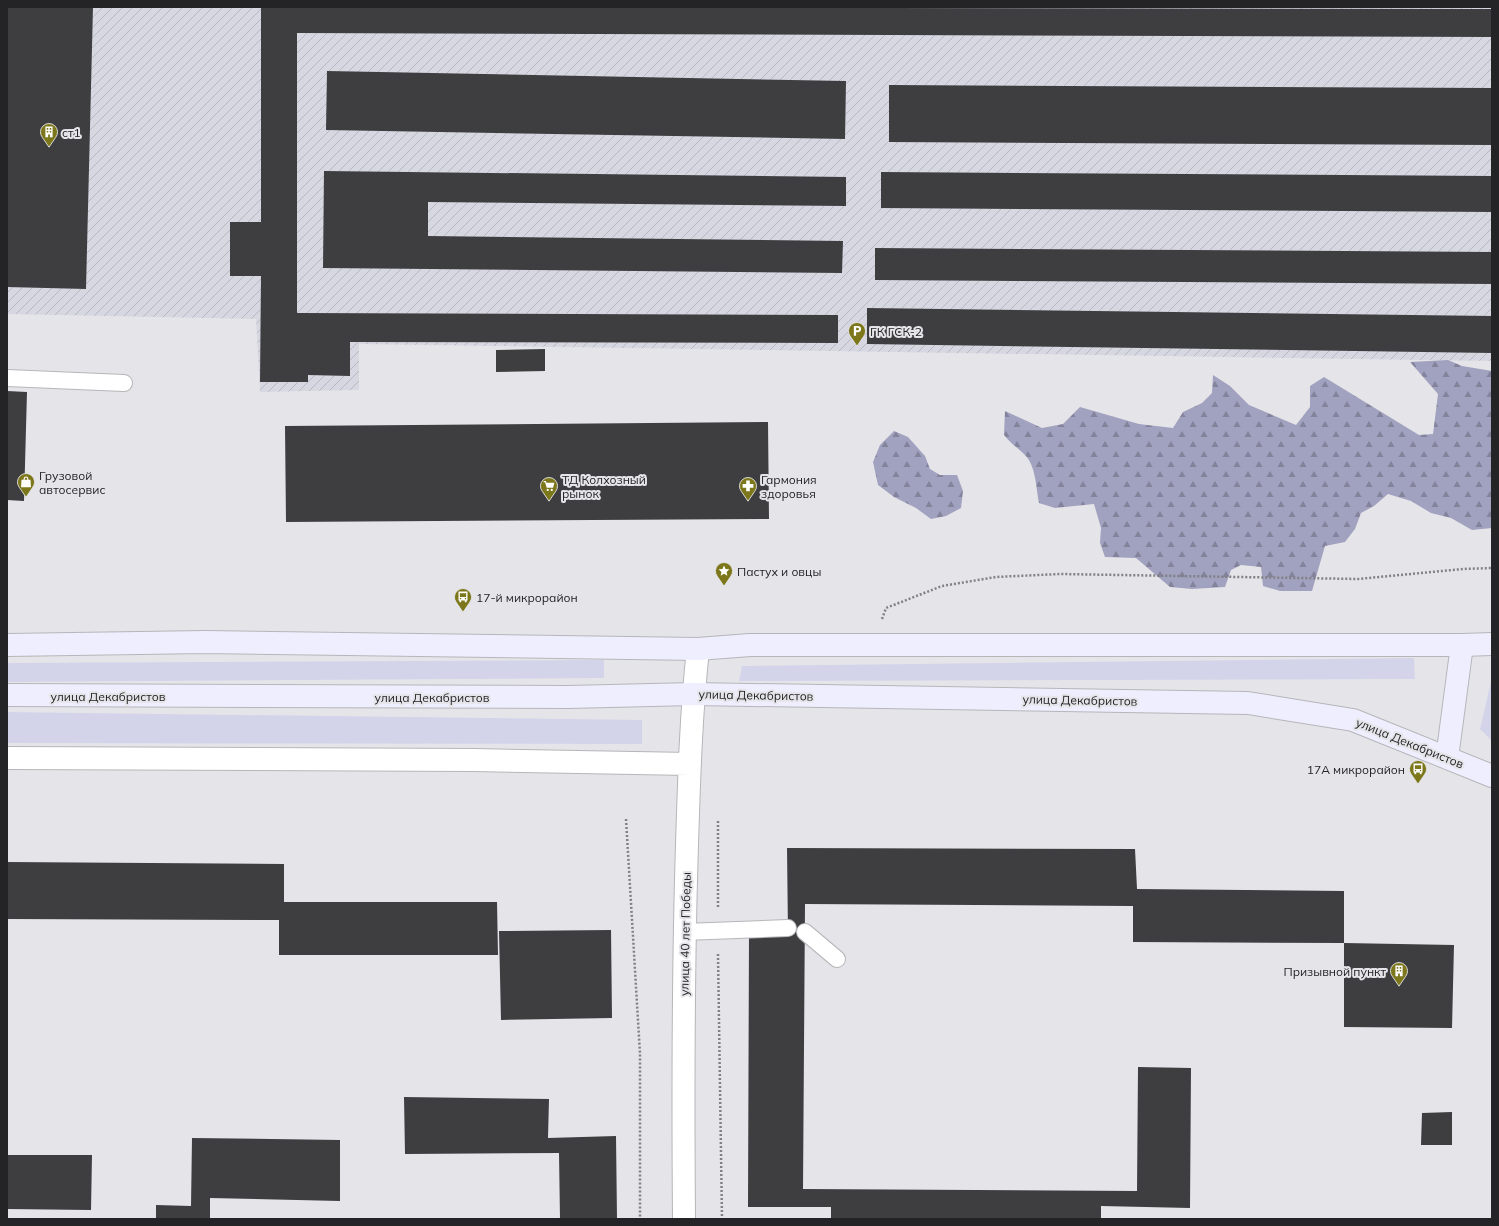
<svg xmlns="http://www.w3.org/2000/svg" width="1499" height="1226" viewBox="0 0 1499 1226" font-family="Mulish,sans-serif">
<defs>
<pattern id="industrial-furrows" width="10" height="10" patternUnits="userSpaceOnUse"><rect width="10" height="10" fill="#d7d7e2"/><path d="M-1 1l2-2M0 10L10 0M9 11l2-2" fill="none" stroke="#b8b8c2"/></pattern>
<pattern id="forest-firs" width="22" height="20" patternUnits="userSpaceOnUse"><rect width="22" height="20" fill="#a1a1c0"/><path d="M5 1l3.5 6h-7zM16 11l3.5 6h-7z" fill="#83839c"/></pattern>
</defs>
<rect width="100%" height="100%" fill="#e5e5e9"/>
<path fill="url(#industrial-furrows)" d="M7 7H1492V361L359 344V390L260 392 256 319 7 314Z"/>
<path fill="#d3d4ea" d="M1414 658 1415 679 739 681 742 666Z
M604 660V678L7 682V663Z
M1492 677V741L1480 729Z
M7 712 642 720V744L7 743Z"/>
<path fill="url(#forest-firs)" d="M1448 360 1462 366 1492 371V528L1472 530 1451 518 1431 513 1411 501 1388 494 1374 506 1361 513 1355 529 1345 542 1325 546 1312 591H1280L1263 586 1261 567 1241 565 1231 570 1225 587 1192 589 1170 587 1136 558 1105 557 1100 543 1101 528 1094 504 1055 508 1039 503C1036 488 1036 466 1025 455 1017 447 1010 443 1004 435L1005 411 1042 428 1063 424 1080 407 1139 424 1173 428 1183 412 1202 403 1212 393 1213 375 1230 386 1249 405 1296 425 1310 407V386L1324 377 1419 435 1433 434 1438 394 1410 362Z
M894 431 908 437 925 456 930 469 940 475H957L963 491 961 508 946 516 931 519 916 508 894 497 878 485 873 462 880 445Z"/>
<path fill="#3e3e41" d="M7 7H93L86 289 7 287Z
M261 7 1492 9V37L297 33V313L838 315V343L350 342V376L308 375V382H260L261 276H230V222H261Z
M327 71 846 81 845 139 326 130Z
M889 85 1492 88V145L889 142Z
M324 171 846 177V206L428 202V236L843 241 842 273 323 268Z
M881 172 1492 176V212L881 208Z
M875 248 1492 252V284L875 280Z
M867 308 1492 316V353L867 344Z
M545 349V371L496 372V350Z
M7 391 27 392 24 501 7 500Z
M768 422 769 519 286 522 285 426Z
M787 848 1135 849 1137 889 1344 891V943L1133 942V906L805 904 803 1189 1137 1191 1138 1067 1191 1068 1190 1208 1101 1206V1219H831V1207H748L749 933 788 934Z
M7 862 284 864V902H497L498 955H279V920L7 919Z
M611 930 612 1018 501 1020 499 931Z
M1344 943 1454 945 1452 1028 1344 1027Z
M404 1097 549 1099 548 1138 616 1136 617 1219H560L559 1153 405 1154Z
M1452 1112V1145H1421L1422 1113Z
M192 1138 340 1140V1201L210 1198V1219H156V1205L191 1206Z
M7 1155H92L91 1210 7 1209Z"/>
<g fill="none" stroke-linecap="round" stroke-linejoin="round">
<defs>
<path id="lane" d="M7 378 124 383
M684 932 788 928
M805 932 837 959"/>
<path id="street" d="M7 758 473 760 690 764
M684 1219C683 1094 683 970 687 845 689 779 691 714 698 649"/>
<path id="secondary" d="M7 645 205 642 698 649 750 645H1462L1492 644
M7 695 568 697 693 694 1248 703 1353 720 1492 776
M1447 758 1462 645"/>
</defs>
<use href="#lane" stroke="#b6b6ba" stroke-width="18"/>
<use href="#street" stroke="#b6b6ba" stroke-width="24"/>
<use href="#secondary" stroke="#b6b6ba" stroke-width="24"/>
<path stroke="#818184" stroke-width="2.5" stroke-dasharray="2 2" stroke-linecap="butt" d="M882 619 886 608 942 586 996 577 1060 574 1358 579 1463 569 1492 568
M626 819 640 1054V1219
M718 907V821
M718 954 722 1219"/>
<use href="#lane" stroke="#fff" stroke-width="16"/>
<use href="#street" stroke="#fff" stroke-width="22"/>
<use href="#secondary" stroke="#eeeefe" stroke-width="22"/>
</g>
<defs>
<symbol id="building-pin" viewBox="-11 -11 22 30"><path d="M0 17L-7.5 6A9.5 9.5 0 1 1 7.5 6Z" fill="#7d771b" stroke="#e5e5e9"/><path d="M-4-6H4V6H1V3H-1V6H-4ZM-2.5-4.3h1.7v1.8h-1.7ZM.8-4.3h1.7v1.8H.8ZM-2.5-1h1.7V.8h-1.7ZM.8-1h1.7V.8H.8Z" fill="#fff"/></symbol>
<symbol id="parking-pin" viewBox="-11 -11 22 30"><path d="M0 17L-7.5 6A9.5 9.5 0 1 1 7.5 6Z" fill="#7d771b" stroke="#e5e5e9"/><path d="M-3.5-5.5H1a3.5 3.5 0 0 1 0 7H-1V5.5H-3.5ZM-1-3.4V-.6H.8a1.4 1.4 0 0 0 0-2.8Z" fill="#fff"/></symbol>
<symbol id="shop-pin" viewBox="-11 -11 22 30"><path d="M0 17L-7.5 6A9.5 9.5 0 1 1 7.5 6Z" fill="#7d771b" stroke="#e5e5e9"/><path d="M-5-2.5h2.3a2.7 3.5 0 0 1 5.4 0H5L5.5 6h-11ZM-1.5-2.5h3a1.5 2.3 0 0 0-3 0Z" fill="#fff"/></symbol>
<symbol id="supermarket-pin" viewBox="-11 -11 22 30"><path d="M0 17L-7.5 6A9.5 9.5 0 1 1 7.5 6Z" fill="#7d771b" stroke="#e5e5e9"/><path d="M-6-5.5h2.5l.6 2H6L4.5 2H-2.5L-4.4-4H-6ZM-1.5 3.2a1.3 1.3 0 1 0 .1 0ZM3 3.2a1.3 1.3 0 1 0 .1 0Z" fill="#fff"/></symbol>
<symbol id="pharmacy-pin" viewBox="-11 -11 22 30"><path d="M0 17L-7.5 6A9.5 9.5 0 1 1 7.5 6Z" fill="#7d771b" stroke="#e5e5e9"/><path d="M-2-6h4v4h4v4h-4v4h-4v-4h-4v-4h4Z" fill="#fff"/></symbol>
<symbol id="sight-pin" viewBox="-11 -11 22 30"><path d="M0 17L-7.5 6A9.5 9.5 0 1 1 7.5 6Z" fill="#7d771b" stroke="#e5e5e9"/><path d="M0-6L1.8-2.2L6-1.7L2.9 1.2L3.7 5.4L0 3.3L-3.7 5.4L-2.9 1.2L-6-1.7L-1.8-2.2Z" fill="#fff"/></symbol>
<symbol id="bus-pin" viewBox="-11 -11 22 30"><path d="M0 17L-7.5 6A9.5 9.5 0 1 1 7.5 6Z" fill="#7d771b" stroke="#e5e5e9"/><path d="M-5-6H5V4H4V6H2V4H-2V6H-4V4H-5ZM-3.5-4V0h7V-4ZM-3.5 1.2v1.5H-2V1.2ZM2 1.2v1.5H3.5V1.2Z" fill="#fff"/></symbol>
</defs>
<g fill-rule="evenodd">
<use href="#building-pin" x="39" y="122" width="20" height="27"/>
<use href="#parking-pin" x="847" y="321" width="20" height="27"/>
<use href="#shop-pin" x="16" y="472" width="20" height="27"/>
<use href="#supermarket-pin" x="539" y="476" width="20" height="27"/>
<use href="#pharmacy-pin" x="738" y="476" width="20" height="27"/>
<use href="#sight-pin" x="714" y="561" width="20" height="27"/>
<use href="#bus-pin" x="453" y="587" width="20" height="27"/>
<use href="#bus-pin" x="1408" y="759" width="20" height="27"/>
<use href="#building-pin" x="1389" y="961" width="20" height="27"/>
</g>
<g text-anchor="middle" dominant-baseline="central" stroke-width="4" stroke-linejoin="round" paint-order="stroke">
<g font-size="12" fill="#242426" stroke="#e5e5e9" text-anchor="start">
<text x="62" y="132">ст1</text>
<text x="870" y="331">ГК ГСК-2</text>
<text x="39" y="475">Грузовой<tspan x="39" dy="14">автосервис</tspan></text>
<text x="562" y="479">ТД Колхозный<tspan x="562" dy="14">рынок</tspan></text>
<text x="761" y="479">Гармония<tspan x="761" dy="14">здоровья</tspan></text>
<text x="737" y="571">Пастух и овцы</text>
<text x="476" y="597">17-й микрорайон</text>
<text x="1405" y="769" text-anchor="end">17А микрорайон</text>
<text x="1386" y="971" text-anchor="end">Призывной пункт</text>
</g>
<g font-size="12" fill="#242426" stroke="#e5e5e9">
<text transform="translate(756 695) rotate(1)">улица Декабристов</text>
<text x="108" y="696">улица Декабристов</text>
<text x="432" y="697">улица Декабристов</text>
<text transform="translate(1080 700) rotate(1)">улица Декабристов</text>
<text transform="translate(1410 743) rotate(22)">улица Декабристов</text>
<text transform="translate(685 934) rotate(-89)">улица 40 лет Победы</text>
</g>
</g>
<rect width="1499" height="1226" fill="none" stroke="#242426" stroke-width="16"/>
</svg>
